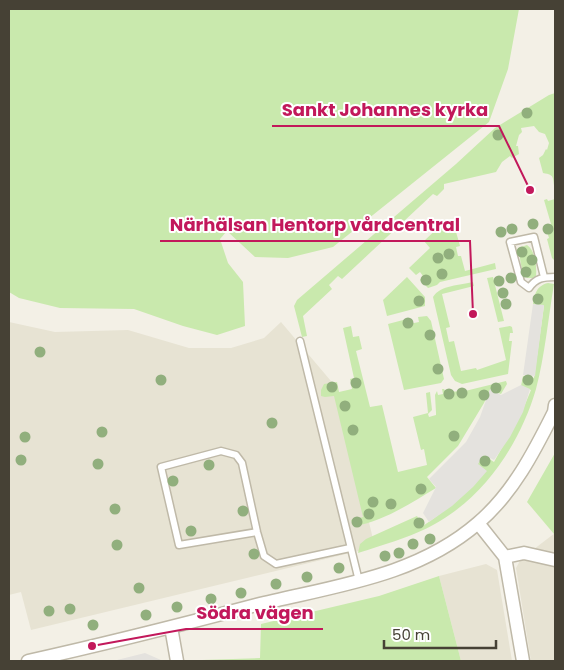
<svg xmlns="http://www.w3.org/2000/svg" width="564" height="670" viewBox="0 0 564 670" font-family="Poppins,sans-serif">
<rect width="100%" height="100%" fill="#f3f0e6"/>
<path fill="#e7e3d3" d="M9 322 55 332 128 330 189 348H231L264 338 281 322 336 387 375 547 31 630 21 592 9 595Z
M555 533V661H531L516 568 521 559Z
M486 564 497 570 512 661H461L439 576Z"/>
<path fill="#c9e9ad" d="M9 9H519L508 69 489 122 333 247 288 258 255 257 227 231 220 239 228 263 243 282 245 326 217 335 183 326 134 309 60 308 19 298 9 292Z
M555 93V190C552 178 556 175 543 173L539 158 543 155 546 149 547 150 549 143 545 134 539 132 534 126 521 128 522 132 519 135 516 146H518L519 154 512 158 510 156 502 162 496 172 444 184V189L437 196 433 194 342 279 338 276 329 285 332 289 303 316 307 336 302 337 294 306 297 300 456 164 495 128 549 95Z
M547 199 548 201 555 199 554 260 552 258 547 239 549 238 547 232H545L547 226 551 224 544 200Z
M453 221 460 246 456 247 458 256H461L465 271 495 263 496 269 440 282 437 285 428 288 420 280 423 276 420 272 416 275 409 268 430 248 424 241 444 222Z
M527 245C535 250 537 266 536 276L533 278H527C521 271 518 255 521 247Z
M407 277 425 297V306L387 316 383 300Z
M493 277 504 321 498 322 487 278Z
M473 282 474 286 442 294 450 327 446 328 449 342 454 341 461 371 476 368 477 370 506 360 499 328 510 326 512 327 513 333H510L509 341H512L508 374 462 384 455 381 451 375 433 297C440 285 461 285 473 282Z
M548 283 554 284C548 319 545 355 536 389 521 441 487 493 440 521 418 535 383 545 358 553L360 544 366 539 417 516 423 526C446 510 467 493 486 471L477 464 483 455 494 462 521 414 531 390 521 386 523 376 534 378 544 306 533 304C535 294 536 286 548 283Z
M427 316 431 321 444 379 441 383 404 390 388 324 407 319 409 324 419 322 418 317Z
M351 326 353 337 359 336 362 349 356 351 370 407 382 405 398 472 427 465 424 449 421 450 413 417 428 413 426 393 430 392 432 410 428 414 429 417 436 415V413L435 395 437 391 438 395 443 394 442 389H444L446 392 465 391 506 381 507 384 501 394 490 390 484 403 458 446 427 477 436 488C411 503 384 521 355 526L351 520 363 517 334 396 325 397 321 396V390L324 384 337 382 339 392 352 389 350 379 354 378 343 328Z
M555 453V533L554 534 527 502Z
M439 576 461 661 202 660 260 658 261 624 379 596Z"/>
<path fill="#e4e2de" d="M533 304 544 305 535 376 523 375Z
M521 385 530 389 523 412 510 437 494 460 484 455 478 464 487 471 473 487 452 506 429 522 423 513 436 487 429 479 466 442 480 417 490 389 501 395Z
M145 653 161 660 113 661Z"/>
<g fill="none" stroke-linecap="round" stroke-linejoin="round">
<defs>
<path id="lane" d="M544 277 534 237 510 242 521 282 529 288C536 278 543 277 555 277
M300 341 359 581
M257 532 179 545 161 467 221 451 236 455 242 463 257 532 264 556 276 564 350 548"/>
<path id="street" d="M478 523 505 557 523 661
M505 557 524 553 555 560
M171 627 177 661
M28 661C105 644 180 625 256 605 333 586 416 577 478 523 513 493 534 452 554 412L555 405"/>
</defs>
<use href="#lane" stroke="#bfb9a8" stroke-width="9"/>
<use href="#street" stroke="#bfb9a8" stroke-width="15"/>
<use href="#lane" stroke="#fff" stroke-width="6"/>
<use href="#street" stroke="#fff" stroke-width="12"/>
</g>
<g fill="#91af7d">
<circle cx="527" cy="113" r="5.5"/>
<circle cx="498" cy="135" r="5.5"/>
<circle cx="533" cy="224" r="5.5"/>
<circle cx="512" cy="229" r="5.5"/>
<circle cx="548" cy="229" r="5.5"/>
<circle cx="501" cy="232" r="5.5"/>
<circle cx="522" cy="252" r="5.5"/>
<circle cx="449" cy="254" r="5.5"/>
<circle cx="438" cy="258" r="5.5"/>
<circle cx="532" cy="260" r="5.5"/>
<circle cx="526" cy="272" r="5.5"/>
<circle cx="442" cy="274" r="5.5"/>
<circle cx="511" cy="278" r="5.5"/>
<circle cx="426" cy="280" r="5.5"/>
<circle cx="499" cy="281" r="5.5"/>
<circle cx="503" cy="293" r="5.5"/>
<circle cx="538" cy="299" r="5.5"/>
<circle cx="419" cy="301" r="5.5"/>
<circle cx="506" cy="304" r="5.5"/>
<circle cx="408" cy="323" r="5.5"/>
<circle cx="430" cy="335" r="5.5"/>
<circle cx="40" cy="352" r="5.5"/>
<circle cx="438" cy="369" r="5.5"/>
<circle cx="161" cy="380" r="5.5"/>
<circle cx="528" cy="380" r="5.5"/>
<circle cx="356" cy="383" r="5.5"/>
<circle cx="332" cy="387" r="5.5"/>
<circle cx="496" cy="388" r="5.5"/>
<circle cx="462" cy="393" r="5.5"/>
<circle cx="449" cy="394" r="5.5"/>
<circle cx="484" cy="395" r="5.5"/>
<circle cx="345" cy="406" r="5.5"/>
<circle cx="272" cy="423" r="5.5"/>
<circle cx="353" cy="430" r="5.5"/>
<circle cx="102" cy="432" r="5.5"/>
<circle cx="454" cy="436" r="5.5"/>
<circle cx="25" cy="437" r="5.5"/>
<circle cx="21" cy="460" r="5.5"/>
<circle cx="485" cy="461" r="5.5"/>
<circle cx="98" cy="464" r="5.5"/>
<circle cx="209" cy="465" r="5.5"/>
<circle cx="173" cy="481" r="5.5"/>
<circle cx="421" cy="489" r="5.5"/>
<circle cx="373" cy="502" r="5.5"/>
<circle cx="391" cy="504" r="5.5"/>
<circle cx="115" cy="509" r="5.5"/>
<circle cx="243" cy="511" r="5.5"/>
<circle cx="369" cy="514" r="5.5"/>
<circle cx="357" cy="522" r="5.5"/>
<circle cx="419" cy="523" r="5.5"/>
<circle cx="191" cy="531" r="5.5"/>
<circle cx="430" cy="539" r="5.5"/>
<circle cx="413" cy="544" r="5.5"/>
<circle cx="117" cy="545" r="5.5"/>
<circle cx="399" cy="553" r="5.5"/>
<circle cx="254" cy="554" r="5.5"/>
<circle cx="385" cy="556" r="5.5"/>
<circle cx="339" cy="568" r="5.5"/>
<circle cx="307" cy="577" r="5.5"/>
<circle cx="276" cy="584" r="5.5"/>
<circle cx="139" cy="588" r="5.5"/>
<circle cx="241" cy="593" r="5.5"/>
<circle cx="211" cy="599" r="5.5"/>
<circle cx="177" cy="607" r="5.5"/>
<circle cx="70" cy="609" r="5.5"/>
<circle cx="49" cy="611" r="5.5"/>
<circle cx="146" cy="615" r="5.5"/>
<circle cx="93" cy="625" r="5.5"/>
</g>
<path fill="none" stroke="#c2185b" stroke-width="2" d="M530 190L499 126H272M473 314L470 241H160M92 646L186 629H323"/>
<g fill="#c2185b" stroke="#fff" stroke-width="2">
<circle cx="530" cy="190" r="5"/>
<circle cx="473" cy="314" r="5"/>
<circle cx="92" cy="646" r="5"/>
</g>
<g font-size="18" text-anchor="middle" font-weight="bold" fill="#c2185b" stroke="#fff" stroke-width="4" stroke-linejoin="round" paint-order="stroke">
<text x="385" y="116">Sankt Johannes kyrka</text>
<text x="315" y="231">Närhälsan Hentorp vårdcentral</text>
<text x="255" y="619">Södra vägen</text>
</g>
<rect width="564" height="670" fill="none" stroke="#464135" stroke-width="20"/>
<path d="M384 640v8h112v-8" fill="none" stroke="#464135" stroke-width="2.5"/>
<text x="392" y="640" font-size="15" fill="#464135" stroke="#ffffff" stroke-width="4" paint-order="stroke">50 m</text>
</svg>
